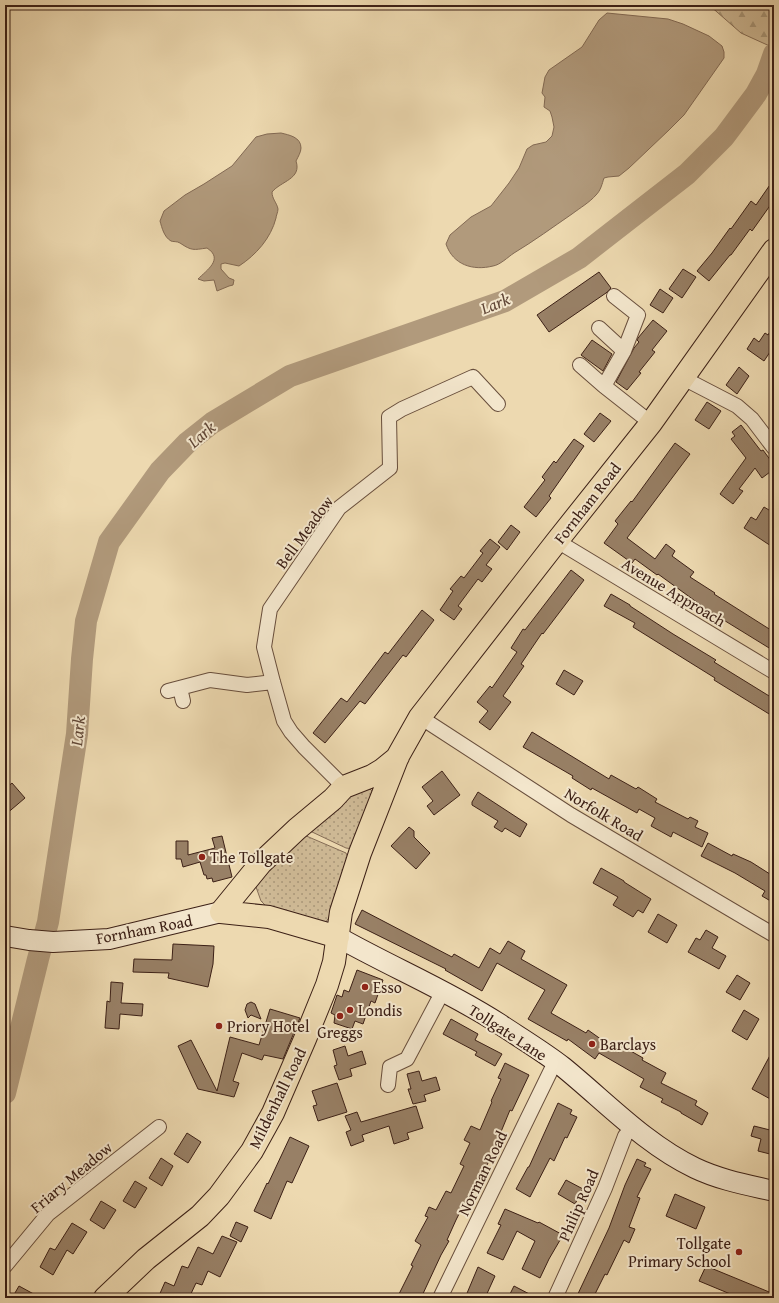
<svg xmlns="http://www.w3.org/2000/svg" width="779" height="1303" viewBox="0 0 779 1303" font-family="'Gentium Book Plus',serif">
<defs>
<pattern id="green-dots" width="8" height="8" patternUnits="userSpaceOnUse"><rect width="8" height="8" fill="#cfba96"/><path d="M2 2h.1M6 6h.1" fill="none" stroke="#a99779" stroke-width="1.8" stroke-linecap="round"/></pattern>
<pattern id="forest-firs" width="22" height="20" patternUnits="userSpaceOnUse"><rect width="22" height="20" fill="#cfba96"/><path d="M5 1l3.5 6h-7zM16 11l3.5 6h-7z" fill="#a99779"/></pattern>
</defs>
<rect width="100%" height="100%" fill="#edd9b0"/>
<filter id="stains"><feTurbulence type="fractalNoise" baseFrequency=".005" numOctaves="4"/><feColorMatrix values="0 0 0 0 .2 0 0 0 0 .09 0 0 0 0 .02 0 0 0 .5 -.17"/></filter>
<radialGradient id="worn" r=".72"><stop offset=".6" stop-color="#630" stop-opacity="0"/><stop offset="1" stop-color="#630" stop-opacity=".3"/></radialGradient>
<path fill="url(#green-dots)" stroke="#866d56" d="M368 787 375 794 353 849 346 848 310 831 346 796Z
M304 835 346 853 349 860 331 915 325 923 269 909 261 901 256 887 260 875Z"/>
<path fill="url(#forest-firs)" stroke="#866d56" d="M709 5H774V48L741 33Z"/>
<path fill="#b19a7c" stroke="#826953" d="M607 13 668 19 683 24 709 36 722 46 724 52V58L684 115 669 130 629 168 619 176 608 177 604 178C602 184 601 190 596 195 590 202 580 208 572 214 553 227 534 241 514 253 508 257 500 265 493 266 473 271 453 265 446 244L450 235 471 217 491 206 509 183 519 168 527 149 533 145 546 142 552 136 554 127 552 117 550 111 544 107 545 97 542 93 545 77 549 70 582 47 599 20Z
M281 133C289 135 301 137 301 148 301 152 298 157 296 161 302 179 281 181 272 192 272 199 277 203 278 209 278 212 276 216 276 218 271 238 256 255 239 266L225 263 221 264V269L229 278 234 280 233 285 229 286 217 291 214 280 204 281 198 279C207 270 224 259 207 248 193 250 192 251 180 243 177 241 173 242 171 241 164 237 162 228 160 221L164 211 185 195 204 184 232 166 256 137 267 134Z"/>
<g fill="none" stroke-linecap="round" stroke-linejoin="round">
<path stroke="#b19a7c" stroke-width="22" d="M5 1093 38 959 48 922 77 734 82 659 86 621 109 542 160 471 188 442 212 423 290 376 505 301 579 258 687 174 724 137 756 94 767 74 774 54"/>
</g>
<path fill="#988066" stroke="#3c2016" d="M774 179V200L752 231 750 229 731 255H730L709 281 697 271 712 253 730 228 731 229 751 201 756 205Z
M683 269 696 277 682 298 669 289Z
M599 272 611 288 606 293 549 332 537 315Z
M660 289 673 298 663 313 650 305Z
M653 320 667 331 652 350 655 352 639 372 641 373 627 390 616 382 634 348 639 342 637 340 638 338Z
M774 325V346L764 361 747 349 754 338 759 342 765 333 768 335Z
M592 340 612 354 603 371 581 355Z
M739 367 749 376 737 394 726 385Z
M707 402 721 411 709 429 695 420Z
M600 413 611 421 594 442 584 434Z
M741 425 761 451 763 450 774 465V469L762 478 755 468 739 489 743 491 733 504 720 494 746 458 731 439 735 436 732 432Z
M574 439 584 446 549 496 551 498 536 517 524 507 545 480 542 477 554 461 556 463Z
M675 443 690 454 627 538 655 559 666 544 675 551 672 556 694 572 690 577 715 593 714 594 774 632V651L709 611 658 574 657 575 635 559 632 563 604 543 618 524 615 521 631 501 632 502Z
M764 507 774 513V548L744 528 751 517 756 520Z
M511 525 520 532 507 550 498 542Z
M490 539 500 547 486 565 492 569 482 582 478 579 458 606 462 609 454 620 440 610 453 591 450 589 461 576 464 578 483 553 480 551Z
M571 570 584 580 543 634 542 633 521 664 524 666 503 696 511 702 490 730 479 722 488 711 477 702 490 686 492 688 517 652 511 648 523 629 525 630Z
M611 594 630 605V606L673 634 716 660 714 662 774 699V717L714 680 715 678 633 627 635 623 604 606Z
M422 610 434 620 406 657 403 655 365 704 360 701 325 743 313 733 341 698 347 702 385 652 388 654Z
M564 670 583 681 574 695 556 684Z
M532 732 609 779 611 775 636 789 638 787 657 799 655 802 688 819 690 817 698 821 695 827 708 833 702 847 673 832 671 837 651 826 655 818 639 809 637 813 592 788 591 790 572 778 573 776 523 747Z
M442 771 460 795 434 815 427 806 433 801 422 787Z
M12 783 25 798 5 815V789Z
M478 792 527 824 520 837 505 828 502 832 494 827 498 821 472 805V802Z
M409 827 414 831V837L430 853 416 869 391 846Z
M222 836 232 877 213 882 212 878 207 879 206 875H204L200 862 183 867 181 859H176V841H188V855L215 848 212 838Z
M708 843 732 856 733 854 751 862 773 876 774 874V903L762 896 765 891 735 873 701 856Z
M601 868 624 881V882L651 899 643 913 638 910 633 917 613 905 618 897 593 883Z
M362 910 452 957 454 954 479 968 490 948 500 954 508 941 525 951 521 959 567 985 551 1013 586 1033 588 1030 619 1052 622 1046 643 1058 642 1060 666 1073 661 1083 697 1101 695 1105 708 1113 702 1125 681 1113V1112L661 1102 663 1099 640 1087 644 1079 599 1053 595 1059 568 1039 567 1041 528 1019 545 990 497 963 482 991 445 970 446 969 355 924Z
M658 914 677 925 667 943 648 932Z
M706 930 718 937 712 948 726 956 719 969 688 952 696 938 700 940Z
M173 944 214 946 213 964 208 987 168 978 169 973 133 972 134 959 172 960Z
M357 970 383 980 375 1003 371 1001 363 1024 355 1021 352 1029 334 1023 335 1015 331 1013 337 995 342 997 344 990 349 992Z
M737 975 750 983 740 1000 726 992Z
M111 982 123 983 121 1003 143 1004 142 1016 120 1014 119 1029 105 1028 107 1001 110 1002Z
M251 1002 255 1004 261 1019 251 1015 248 1018 245 1010 247 1004Z
M270 1009 300 1018 283 1059 264 1055 262 1060 242 1053 233 1081 239 1083 234 1097 198 1089 178 1046 191 1040 217 1091 230 1037 259 1045Z
M744 1010 759 1019 747 1040 732 1031Z
M451 1019 478 1034 475 1040 502 1054 495 1066 475 1055 477 1052 443 1034Z
M345 1046 348 1056 362 1051 366 1064 350 1069 352 1076 339 1080 334 1066 337 1065 333 1050Z
M774 1048V1101L752 1089Z
M505 1063 529 1075 512 1111 510 1110 498 1139 489 1158 490 1159 482 1175 481 1174 470 1197 468 1196 456 1220 447 1240 449 1241 441 1255 421 1298H397L413 1266 411 1265 421 1245 415 1241 428 1217 425 1216 429 1207 436 1210 446 1191 451 1193 464 1166 460 1164 470 1143 464 1140 471 1126 480 1130 492 1102 491 1101 501 1079 498 1078Z
M419 1071 422 1081 436 1077 440 1090 424 1095 426 1101 413 1104 408 1089H411L407 1074Z
M337 1083 347 1112 318 1121 313 1106 317 1105 312 1091Z
M558 1103 572 1110 570 1114 577 1117 567 1138 565 1137 554 1161 550 1158 530 1197 516 1189 528 1167H529Z
M416 1106 423 1128 407 1133 409 1139 394 1144 389 1126 362 1135 364 1141 351 1146 346 1132 351 1130 345 1116 357 1112 361 1122Z
M754 1126 774 1131V1155L758 1151 761 1139 751 1136Z
M187 1133 201 1142 188 1163 174 1154Z
M290 1137 309 1146 292 1183 287 1181 271 1219 254 1211 267 1183 268 1184Z
M161 1158 173 1166 162 1186 149 1178Z
M637 1159 646 1163 644 1166 651 1169 637 1197 640 1198 629 1227 635 1229 629 1243 624 1240 607 1275 605 1274 593 1298H576L609 1228 625 1185Z
M566 1180 583 1189 575 1204 558 1194Z
M135 1181 147 1188 135 1208 123 1201Z
M675 1194 705 1207 696 1229 666 1216Z
M101 1201 116 1210 104 1229 90 1220Z
M505 1209 538 1223 539 1222 563 1235 549 1259 540 1278 522 1269 535 1241 517 1231 503 1260 487 1253 501 1225 498 1224Z
M236 1222 248 1227 241 1242 230 1236Z
M72 1223 87 1232 73 1254 67 1250 53 1275 40 1267 50 1248 55 1250Z
M222 1236 237 1242 220 1277 208 1271 202 1285 196 1283 189 1298H158L165 1282 174 1286 182 1266 188 1268 198 1247 213 1254Z
M706 1266 774 1294V1298H740L699 1281Z
M478 1267 495 1276 485 1298H465Z
M19 1286 41 1298H12Z
M514 1286 537 1298H508Z"/>
<g fill="none" stroke-linecap="round" stroke-linejoin="round">
<defs>
<path id="street" d="M614 296 638 315 624 351 604 386 651 423
M599 328 624 351
M580 365 604 386
M683 378 737 406 752 419 774 448
M557 541 774 672
M180 688 183 701
M168 691 210 680 247 685 273 682
M420 717 571 815 774 935
M344 787 304 747 291 732 284 721 273 682 264 647 270 609 339 508 390 468 389 417 402 409 473 377 498 404
M388 1085 390 1067 407 1059 443 991
M5 1266 48 1214 159 1127
M440 1298 555 1062
M555 1298 605 1188 625 1136 633 1126"/>
<path id="secondary" d="M5 936 29 940 53 942 109 939 221 912
M338 937C391 967 447 990 498 1023 519 1037 544 1052 563 1067 606 1102 645 1144 695 1168 720 1180 748 1185 774 1191"/>
<path id="primary" d="M221 912 261 863 297 829 333 799 344 787 372 776 382 770 398 757
M221 912 269 917 338 937
M105 1298 146 1259 200 1216 219 1196 252 1151 273 1113 305 1039 327 985 334 962 341 912 360 853 398 756 420 717 557 541 651 423 774 250"/>
</defs>
<use href="#street" stroke="#684e3c" stroke-width="16"/>
<use href="#secondary" stroke="#3c2016" stroke-width="22"/>
<use href="#primary" stroke="#3c2016" stroke-width="24"/>
<use href="#street" stroke="#f3e6cc" stroke-width="14"/>
<use href="#secondary" stroke="#f3e6cc" stroke-width="20"/>
<use href="#primary" stroke="#edd9b0" stroke-width="22"/>
</g>
<g fill="#8f2418" stroke="#f3e6cc" stroke-width="1.5">
<circle cx="202" cy="857" r="4"/>
<circle cx="365" cy="987" r="4"/>
<circle cx="350" cy="1010" r="4"/>
<circle cx="340" cy="1016" r="4"/>
<circle cx="219" cy="1026" r="4"/>
<circle cx="592" cy="1044" r="4"/>
<circle cx="739" cy="1252" r="4"/>
</g>
<g text-anchor="middle" dominant-baseline="central" stroke-width="4" stroke-linejoin="round" paint-order="stroke">
<g font-size="16" fill="#3c2016" stroke="#f3e6cc">
<text transform="translate(587 503) rotate(-52)">Fornham Road</text>
<text transform="translate(304 532) rotate(-54)">Bell Meadow</text>
<text transform="translate(674 592) rotate(31)">Avenue Approach</text>
<text transform="translate(604 814) rotate(31)">Norfolk Road</text>
<text transform="translate(144 929) rotate(-11)">Fornham Road</text>
<text transform="translate(508 1032) rotate(33)">Tollgate Lane</text>
<text transform="translate(277 1098) rotate(-64)">Mildenhall Road</text>
<text transform="translate(482 1173) rotate(-64)">Norman Road</text>
<text transform="translate(71 1177) rotate(-40)">Friary Meadow</text>
<text transform="translate(578 1205) rotate(-66)">Philip Road</text>
</g>
<g font-size="16" fill="#3c2016" stroke="#f3e6cc" text-anchor="start">
<text x="210" y="857">The Tollgate</text>
<text x="373" y="987">Esso</text>
<text x="358" y="1010">Londis</text>
<text x="227" y="1026">Priory Hotel</text>
<text x="340" y="1032" text-anchor="middle">Greggs</text>
<text x="600" y="1044">Barclays</text>
<text x="731" y="1243" text-anchor="end">Tollgate<tspan x="731" dy="18">Primary School</tspan></text>
</g>
<g font-size="17" font-style="italic" fill="#5f4535" stroke="#f3e6cc">
<text transform="translate(495 303) rotate(-22)">Lark</text>
<text transform="translate(201 434) rotate(-41)">Lark</text>
<text transform="translate(77 731) rotate(-84)">Lark</text>
</g>
</g>
<rect width="779" height="1303" fill="none" stroke="#edd9b0" stroke-width="20"/>
<rect x="6" y="6" width="767" height="1291" fill="none" stroke="#3c2016" stroke-width="2"/>
<rect x="10" y="10" width="759" height="1283" fill="none" stroke="#3c2016"/>
<rect width="100%" height="100%" filter="url(#stains)"/>
<rect width="100%" height="100%" fill="url(#worn)"/>
</svg>
